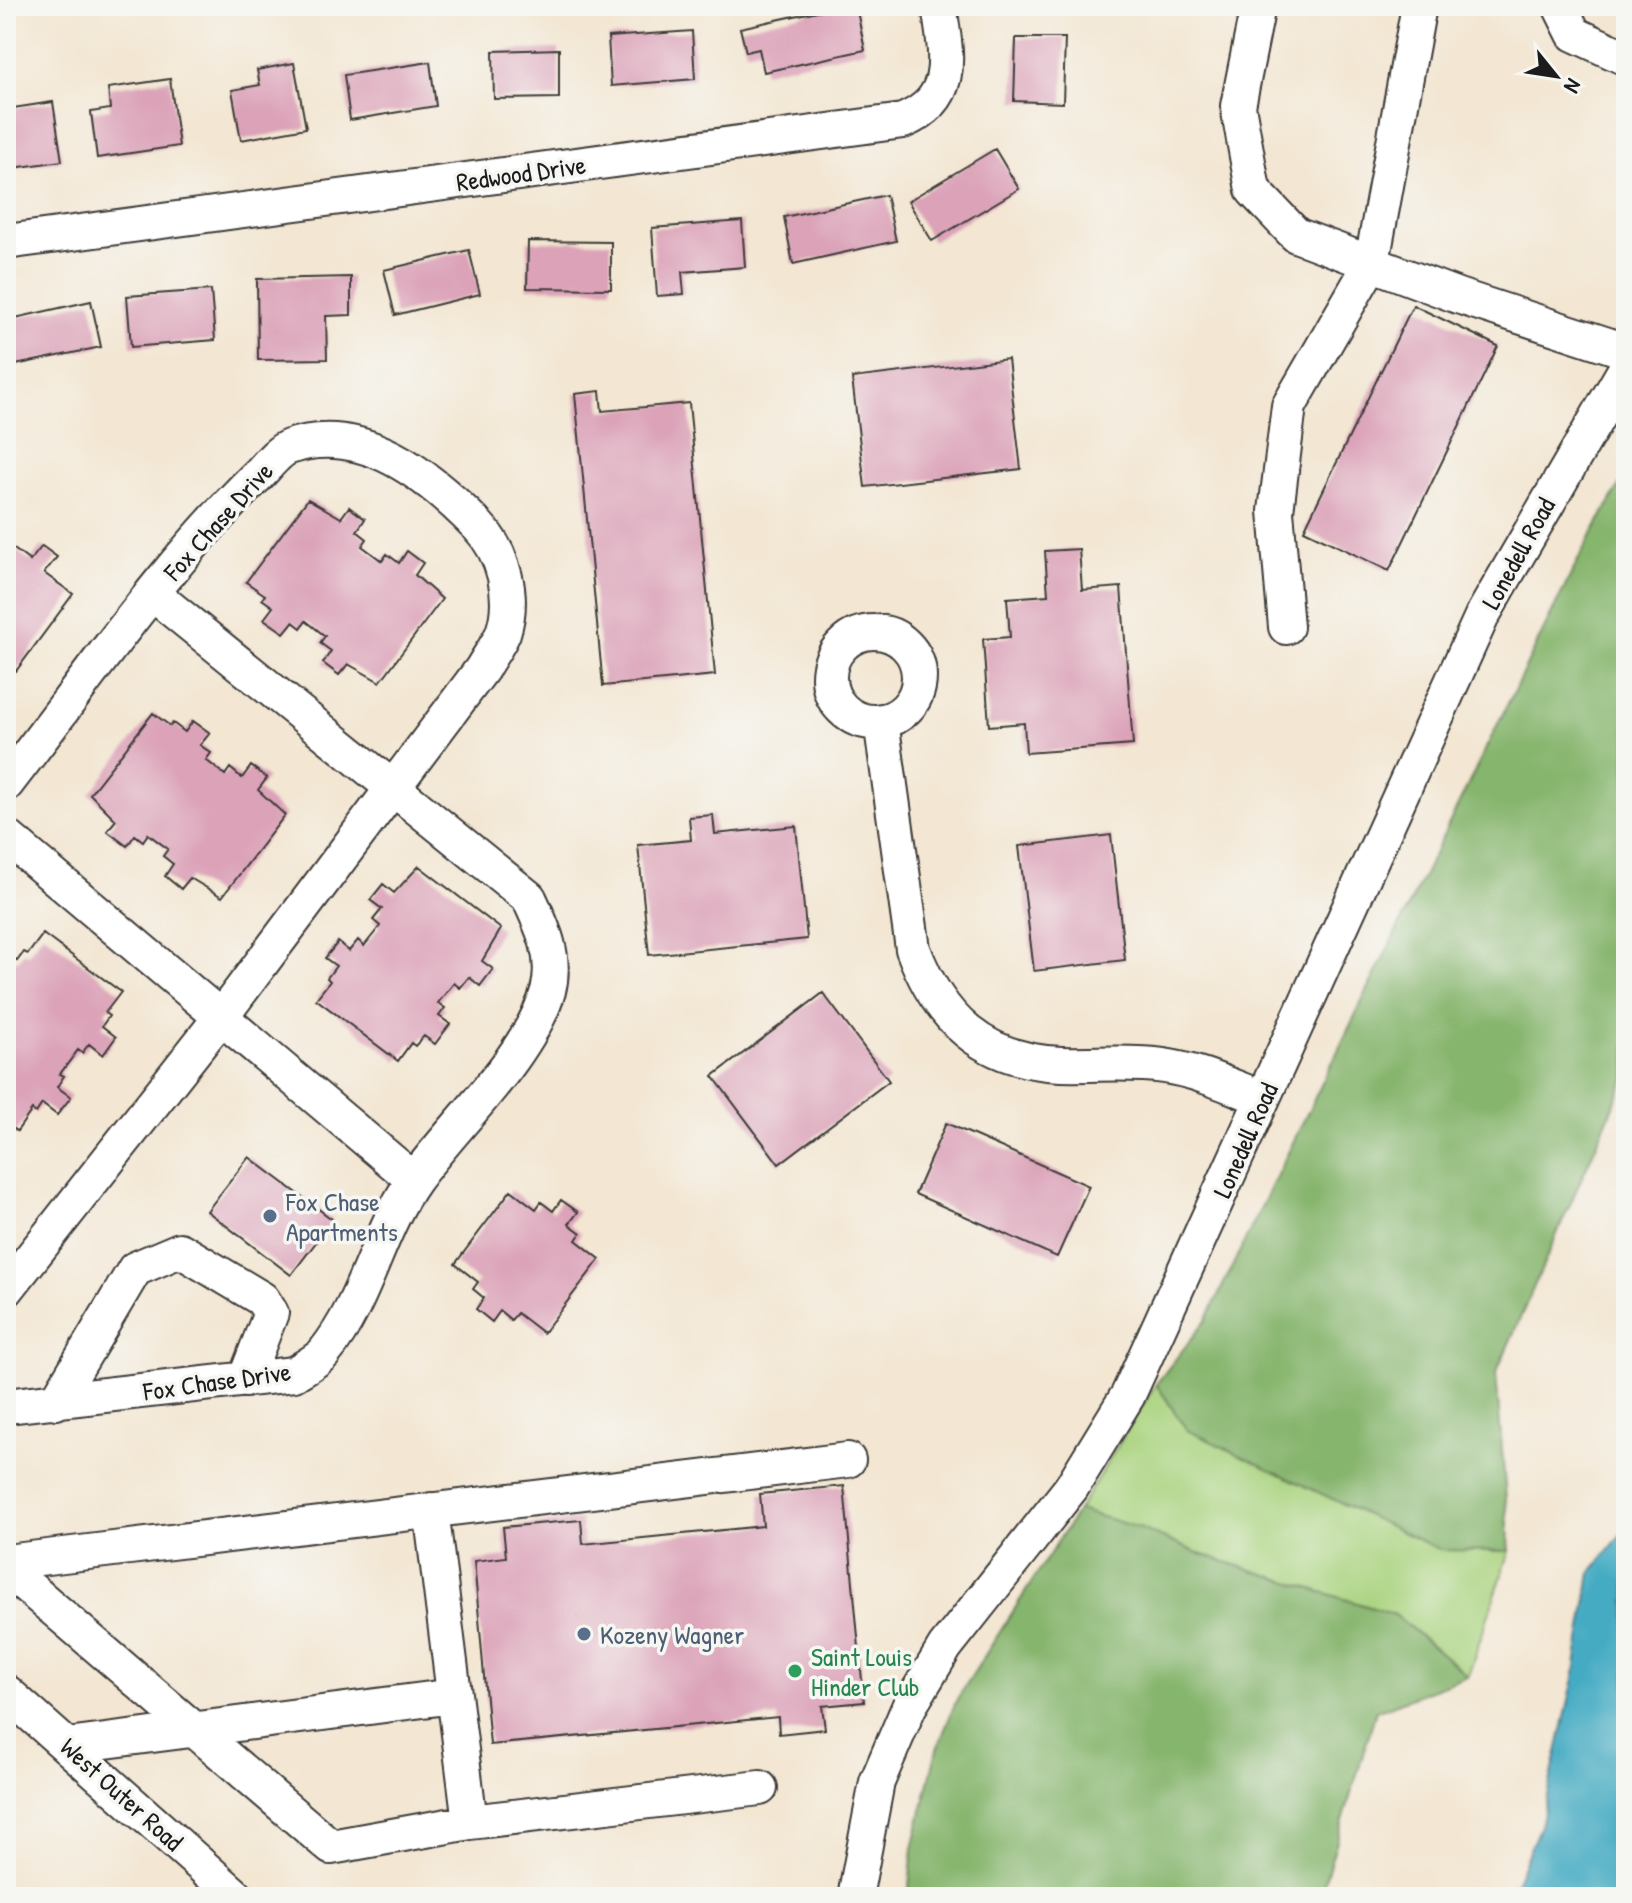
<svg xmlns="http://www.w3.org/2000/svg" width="1632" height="1903" viewBox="0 0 1632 1903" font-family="'Patrick Hand',sans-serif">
<rect width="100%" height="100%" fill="#f6f6f2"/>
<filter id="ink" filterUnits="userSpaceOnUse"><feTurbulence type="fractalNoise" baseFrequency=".0125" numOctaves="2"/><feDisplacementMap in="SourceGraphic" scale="16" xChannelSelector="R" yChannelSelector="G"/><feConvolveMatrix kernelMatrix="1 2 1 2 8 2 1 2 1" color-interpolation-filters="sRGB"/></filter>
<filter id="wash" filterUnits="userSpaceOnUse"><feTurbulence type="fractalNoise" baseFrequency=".006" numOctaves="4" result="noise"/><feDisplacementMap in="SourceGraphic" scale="32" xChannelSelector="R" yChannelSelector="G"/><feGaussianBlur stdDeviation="1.8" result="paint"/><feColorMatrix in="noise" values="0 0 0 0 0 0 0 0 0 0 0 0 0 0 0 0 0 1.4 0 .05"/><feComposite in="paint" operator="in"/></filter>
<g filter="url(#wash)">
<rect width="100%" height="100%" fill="#f3e6d2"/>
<path fill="#a9d37e" stroke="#62784d" stroke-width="2" d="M1156 1384 1188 1430 1440 1550 1510 1551 1468 1676 1395 1615 1200 1554 1139 1528 1078 1510Z"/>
<path fill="#86b56d" stroke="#516844" stroke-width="2" d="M1626 474V1077L1496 1373 1510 1551 1440 1550 1187 1430 1156 1384 1206 1320 1581 554Z
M1078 1510 1139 1528 1200 1554 1395 1615 1468 1676 1376 1711 1320 1897H908L913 1848 937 1749 957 1699Z"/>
<path fill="#44abc3" stroke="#306470" stroke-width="2" d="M1626 1528V1897H1509L1540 1826 1574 1678 1591 1573Z"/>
<g id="blocks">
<path fill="#dba2b8" d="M840 6H856L865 50 764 72 759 49 746 52 740 28Z
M1605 6H1626V14Z
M692 31 695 79 611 86 608 37Z
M1016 38H1065L1063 103 1014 101Z
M559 49V98L494 99 493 51Z
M430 62 436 106 350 120 344 75Z
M294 63 306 128 241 140 232 90 260 85 257 70Z
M170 79 179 146 97 158 91 112 110 109 108 88Z
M53 102 62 161 6 169V109Z
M995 149 1019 189 932 241 908 201Z
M886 195 896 241 793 264 784 217Z
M742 221 745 267 682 272 684 294 657 296 652 228Z
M528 241 611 242V289L527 288Z
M469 250 480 294 395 315 384 270Z
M351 277V315L326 316 327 359 258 360 257 279Z
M211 290 215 340 131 347 127 296Z
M91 301 101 347 6 367V320Z
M1413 305 1498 346 1389 571 1304 530Z
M1008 359 1021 469 865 487 852 378Z
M600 391 602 411 689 403 715 675 603 686 575 394Z
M308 499 341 518 349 507 365 519 357 531 367 539 362 546 382 561 387 554 399 563 407 551 423 563 415 575 442 599 380 682 348 664 339 675 323 663 331 651 320 643 325 636 306 621 301 628 293 622 284 633 264 619 273 607 262 599 265 595 246 582Z
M6 543 30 561 42 546 57 557 44 573 73 594 16 671 6 663Z
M1079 549 1082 590 1121 587 1133 745 1026 753 1024 723 989 726 983 639 1010 637 1007 598 1048 595 1045 551Z
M153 713 170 726 173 723 185 732 193 721 210 733 200 745 211 753 206 760 225 775 230 768 242 778 251 766 267 778 258 790 285 815 222 897 190 878 181 889 165 876 173 864 163 856 168 849 148 834 143 841 135 835 127 846 107 831 116 820 90 794Z
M713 815 715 834 796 826 807 939 649 955 638 845 691 840 689 817Z
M1111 835 1125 960 1034 971 1019 846Z
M419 866 501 929 482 961 493 969 480 986 469 977 460 988 454 983 438 1003 445 1008 439 1016 450 1024 435 1044 424 1036 415 1046 411 1043 398 1061 316 999 330 981 327 978 336 966 325 958 338 942 349 951 358 940 364 946 380 926 373 920 382 909 370 900 383 884 394 893Z
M43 934 121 992 105 1013 109 1016 102 1026 116 1037 103 1055 89 1044 82 1053 78 1050 60 1074 64 1076 57 1087 71 1097 57 1115 42 1104 36 1113 32 1110 17 1131 6 1123V953L17 961 24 952 28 954Z
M823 993 889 1081 779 1164 713 1076Z
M946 1123 1089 1186 1057 1257 915 1194Z
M249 1157 333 1220 291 1275 207 1211Z
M511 1190 536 1209 541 1202 553 1211 561 1200 578 1212 569 1224 581 1233 576 1240 600 1259 543 1333 517 1313 511 1320 500 1311 492 1322 476 1309 484 1298 473 1289 478 1282 455 1264Z
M844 1486 864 1702 822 1706 825 1729 779 1734 778 1717 490 1745 474 1561 506 1557 503 1527 581 1520 583 1544 763 1526 760 1494Z"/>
</g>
</g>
<g filter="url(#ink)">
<use href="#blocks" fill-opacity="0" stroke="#3c3a37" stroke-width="2"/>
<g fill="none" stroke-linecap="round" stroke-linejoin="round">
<defs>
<path id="minor" d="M1258 6 1238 106 1253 190 1296 235 1458 296 1626 351
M1560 6 1574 34 1626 58
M6 242 903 121C958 98 946 54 939 6
M1286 627 1276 511 1289 406 1372 262 1419 6
M829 677a45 45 0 1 1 90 0a45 45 0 1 1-90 0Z
M881 721 913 949C939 1019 983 1061 1061 1064 1095 1065 1129 1061 1164 1066 1199 1071 1230 1086 1262 1098
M6 784C87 680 163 567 258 475 266 467 278 451 289 447 364 422 430 477 478 526 504 553 515 597 503 633 498 645 488 658 482 669L221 1017 6 1290
M6 836 414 1180
M56 1402 135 1269 180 1250 262 1299 271 1313 245 1380
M6 1406 294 1374C304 1367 317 1361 324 1353 366 1302 377 1232 414 1180 453 1126 530 1055 548 991 557 957 543 928 529 898L153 594
M431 1510 470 1822 760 1788
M6 1562 848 1460
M6 1568 331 1847 470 1822
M6 1692 237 1897
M67 1746 454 1696
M855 1897 877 1782 909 1707 945 1647 1071 1488 1128 1395 1482 616 1626 368"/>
</defs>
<use href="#minor" stroke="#3c3a37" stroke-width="38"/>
<use href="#minor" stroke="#fff" stroke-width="34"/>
</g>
</g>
<g fill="#5c6f8a" stroke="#f6f6f2" stroke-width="3">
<circle cx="270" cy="1216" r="8"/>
<circle cx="584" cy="1634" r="8"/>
</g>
<circle fill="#2e9e5b" stroke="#f6f6f2" stroke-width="3" cx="795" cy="1671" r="8"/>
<g text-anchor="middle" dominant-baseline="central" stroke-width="7" stroke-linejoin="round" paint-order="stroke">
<g font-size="26" fill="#1c1c1c" stroke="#f6f6f2">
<text transform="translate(521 173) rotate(-8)">Redwood Drive</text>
<text transform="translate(218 521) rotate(-48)">Fox Chase Drive</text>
<text transform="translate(1518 553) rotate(-61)">Lonedell Road</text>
<text transform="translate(1245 1140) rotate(-66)">Lonedell Road</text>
<text transform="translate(217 1381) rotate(-8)">Fox Chase Drive</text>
<text transform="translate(122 1794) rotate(42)">West Outer Road</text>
</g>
<g font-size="26" fill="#4e5e75" stroke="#f6f6f2" text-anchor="start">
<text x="286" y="1201">Fox Chase<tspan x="286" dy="30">Apartments</tspan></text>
<text x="600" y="1634">Kozeny Wagner</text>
</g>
<g font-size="26" fill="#27864d" stroke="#f6f6f2" text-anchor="start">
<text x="811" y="1656">Saint Louis<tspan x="811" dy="30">Hinder Club</tspan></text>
</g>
</g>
<rect width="1632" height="1903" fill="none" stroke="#f6f6f2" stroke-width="32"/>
<g transform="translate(1556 76) rotate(120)" stroke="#f6f6f2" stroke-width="6" paint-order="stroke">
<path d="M0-6L14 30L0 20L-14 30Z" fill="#1c1c1c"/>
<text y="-12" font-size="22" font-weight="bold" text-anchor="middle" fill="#1c1c1c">N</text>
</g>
</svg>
